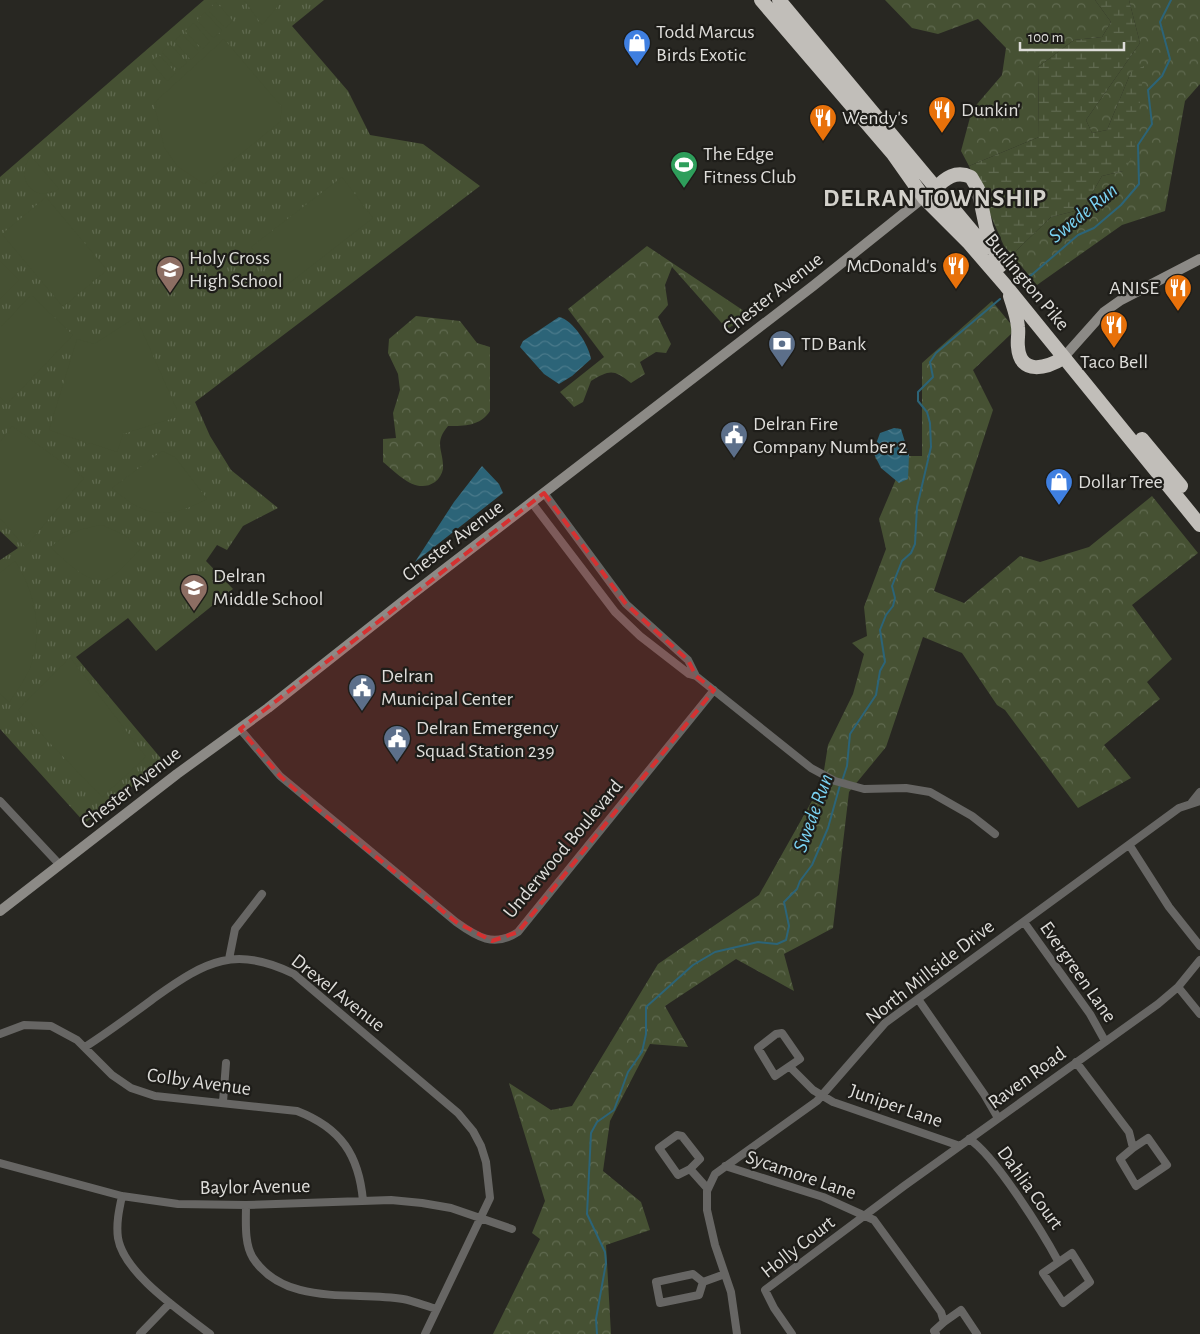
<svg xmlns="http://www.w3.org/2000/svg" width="1200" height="1334" viewBox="0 0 1200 1334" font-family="'Alegreya Sans',sans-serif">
<defs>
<pattern id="forest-crowns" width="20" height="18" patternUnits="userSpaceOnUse" patternTransform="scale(1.25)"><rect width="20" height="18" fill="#465133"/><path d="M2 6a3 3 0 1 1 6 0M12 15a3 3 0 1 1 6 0" fill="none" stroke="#606a50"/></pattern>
<pattern id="wetland-marsh" width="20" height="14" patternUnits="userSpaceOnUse" patternTransform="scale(1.25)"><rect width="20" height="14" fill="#465133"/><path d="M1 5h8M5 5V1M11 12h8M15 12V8" fill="none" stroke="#606a50"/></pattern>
<pattern id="park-tufts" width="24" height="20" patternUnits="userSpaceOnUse" patternTransform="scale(1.25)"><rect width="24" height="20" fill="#465133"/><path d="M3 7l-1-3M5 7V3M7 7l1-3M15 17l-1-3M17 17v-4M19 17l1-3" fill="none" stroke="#606a50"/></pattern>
<pattern id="water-waves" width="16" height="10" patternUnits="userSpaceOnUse" patternTransform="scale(1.25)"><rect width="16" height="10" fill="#2c6478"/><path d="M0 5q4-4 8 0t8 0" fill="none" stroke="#4a7a8b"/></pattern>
</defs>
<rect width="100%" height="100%" fill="#282722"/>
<path fill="url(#forest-crowns)" d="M885 0H1095L1111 22 1102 37 1074 40 1038 67 1039 137 969 166 961 151 972 110 1002 75 1006 48 978 19 938 34 912 28Z
M1129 0H1200V84L1185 101 1165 211 1122 225 1037 285 1012 255 1051 217 1083 209 1102 176 1123 171 1131 72 1107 130 1092 133 1086 120 1140 43Z
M647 246 750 315 727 329 672 267 665 285 668 305 658 317 671 344 666 353 656 352 640 362 645 374 631 383C613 369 610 370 591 381L583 402 574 407 560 392 604 357 568 309Z
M992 301 1014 328 1011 334 973 370 993 410 934 591 964 603 1020 556 1040 562 1089 547 1152 496 1198 553 1132 605 1172 659 1147 682 1160 699 1104 745 1131 778 1078 808 1005 710 997 705 962 653 923 637 886 747 849 792 833 928 784 954 794 991 736 959 665 1006 688 1047 650 1044 610 1121 603 1171 641 1202 650 1230 606 1245 611 1334H493L540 1239 532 1233 545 1201 509 1083 551 1110 572 1106 658 964 759 895 822 783 828 745 853 694 864 654 852 643 867 636 864 607 886 549 879 519 896 479 875 458 898 428 909 456H922V363Z
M416 316 460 321 477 343 490 347V411C480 426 465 426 448 426 433 444 444 450 443 469 442 474 439 479 435 482 416 495 398 474 383 462V439L396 438 393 413 400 390 398 374 388 353 389 339Z"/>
<path fill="url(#wetland-marsh)" d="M1095 0H1129L1140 43 1086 120 1092 133 1107 130 1131 72 1144 66 1134 154 1123 171 1102 176 1083 209 1051 217 1012 255 1004 246 969 166 1039 137 1038 67 1074 40 1102 37 1111 22Z"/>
<path fill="url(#park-tufts)" d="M204 0H324L292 26 348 91 370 135 423 144 480 186 195 402 210 436 231 470 278 508 243 526 227 550 217 545 206 561 233 589 156 651 128 618 76 657 164 762 85 823 0 729V560L18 548 0 531V177Z"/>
<path fill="#465133" d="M244 0H283L262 25Z
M216 2 233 21 225 28 208 10Z
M205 12 222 31 213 38 197 20Z
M194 23 210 42 202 49 185 31Z
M182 34 199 52 191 60 174 41Z
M224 39 282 107 280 122 204 184 177 166 164 147 154 103Z
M170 44 187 63 178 70 162 52Z
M159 55 176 73 167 81 151 62Z
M31 156 59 189C35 205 13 178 31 156Z
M342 177 373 218 283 288 251 247Z
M46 197 107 270 63 307 2 234Z
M0 261 19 280 0 299Z
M31 295 73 335 7 404 0 397V328Z
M136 317 177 410V417L123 434 117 452 90 443 86 445 84 442 49 430 77 339 94 344Z
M12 426 84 478 25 547 0 518V442Z
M162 451 175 457 207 499C167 520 145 518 112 488Z
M102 525 124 535 142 548C132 557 121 571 110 578 91 589 63 558 50 547 66 534 81 528 102 525Z
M15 561C34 590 43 628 32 662 28 676 17 690 9 703L0 693V573Z
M70 657 146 757 102 797 18 710Z"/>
<path fill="url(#water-waves)" d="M559 317C573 320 589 345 591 359L572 376 559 384 544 374 520 347 523 341Z
M894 428 901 429 909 455 908 479 899 483 881 468 873 452 880 433Z
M482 466 499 484 503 493 415 562 454 502Z"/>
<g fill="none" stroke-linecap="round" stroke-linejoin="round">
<path stroke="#2c6478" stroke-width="2" d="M1028 278 1078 235 1094 228 1121 205 1139 184 1138 145 1152 124 1148 90 1162 76 1170 59 1160 22 1171 0
M842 781 847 766 850 734 876 695 880 671 885 662 880 630 886 615 893 606 895 598 892 586 902 561 911 553 915 544 917 507 931 447 930 423 927 412 918 401V392L933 377 930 362 936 353 1000 299
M597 1334 596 1319 606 1263 605 1252 587 1214 591 1133 597 1122 614 1110 628 1072 642 1052 646 1034V1007L693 965 715 952 758 942 777 944 786 940 789 926 784 902 797 889 800 881 812 865 828 828 840 785"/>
<path stroke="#676664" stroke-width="8" d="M544 493 626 604 688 660 696 676
M532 503 615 612 640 636 689 674 696 676 811 768 835 781 864 789 906 788 930 792 972 816 995 834
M240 729 280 776 456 922C477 937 494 948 518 932L714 690
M0 801 60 865
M1192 802 1200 792
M1130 846 1169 907 1200 946
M1024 922 1090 1014 1105 1041
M229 959 235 929 262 894
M1178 987 1200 1014
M918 999 984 1094 998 1118
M782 1033 800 1059 775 1076 758 1048 776 1034Z
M0 1034 24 1025 51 1026 77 1040 112 1075 131 1088 155 1096 297 1111C341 1128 359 1155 363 1201
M85 1047C110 1031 134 1013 157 996 206 961 236 945 294 974L458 1113 473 1131 481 1146 486 1162 490 1198 425 1334
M1076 1062 1129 1132 1133 1148 1120 1159 1136 1186 1167 1165 1148 1138 1133 1148
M791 1068 813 1090 833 1102 960 1146
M223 1102 226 1063
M677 1135 682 1136 700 1159 690 1169 678 1175 659 1148Z
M969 1139C994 1154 1043 1233 1058 1261
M0 1163 122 1196 178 1204 246 1205 391 1200 422 1203 451 1208 512 1229
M725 1166 823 1197 874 1220 941 1312 944 1322 934 1331 936 1334
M690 1169 707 1188
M122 1196C119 1210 116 1224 118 1238 124 1274 182 1312 210 1334
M246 1205C246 1221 244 1244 253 1258 285 1307 354 1291 403 1299 414 1301 426 1306 437 1309
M1072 1253 1090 1282 1063 1303 1043 1273Z
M703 1282 699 1295 660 1303 656 1282 693 1274 703 1282 725 1274
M944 1322 961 1310 977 1334
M140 1334 170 1303
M737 1334 731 1292 715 1245 707 1210V1191L715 1174 817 1101 885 1023 1179 808 1200 801
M792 1334 774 1308 765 1290 904 1186 1158 1004 1178 987 1200 960"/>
<path stroke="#8c8a86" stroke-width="10" d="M1063 358 1104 312 1121 300 1200 259
M0 911 177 774 268 708 411 595 813 286 929 193"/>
<path stroke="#c1beb9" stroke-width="14" d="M761 0 893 154 924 198 968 242 1006 286 1200 525
M779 0 986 248
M935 189C945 178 956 170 971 177L978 189 986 227 1000 266
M1010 296C1013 306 1017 316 1018 327 1019 334 1017 340 1018 347 1020 376 1047 368 1063 358
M1142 439 1181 486"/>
</g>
<path fill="#d63131" fill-opacity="0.2" stroke="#d63131" stroke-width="4" stroke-dasharray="10 6" stroke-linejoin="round" d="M544 493 626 604 688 660 696 676 714 690 518 932 492 941 456 922 310 803 280 776 240 729Z"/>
<defs>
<symbol id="shop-pin" viewBox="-11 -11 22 30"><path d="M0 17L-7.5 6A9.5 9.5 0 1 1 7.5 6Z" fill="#3f7fe0" stroke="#1e1d19"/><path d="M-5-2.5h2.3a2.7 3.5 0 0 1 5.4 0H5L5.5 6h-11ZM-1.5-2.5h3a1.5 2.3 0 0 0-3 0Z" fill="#fff"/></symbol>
<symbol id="restaurant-pin" viewBox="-11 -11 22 30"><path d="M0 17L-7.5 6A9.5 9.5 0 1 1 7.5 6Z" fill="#e8710a" stroke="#1e1d19"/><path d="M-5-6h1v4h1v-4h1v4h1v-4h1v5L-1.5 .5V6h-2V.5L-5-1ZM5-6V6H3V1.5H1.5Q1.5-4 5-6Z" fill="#fff"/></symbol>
<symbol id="stadium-pin" viewBox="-11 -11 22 30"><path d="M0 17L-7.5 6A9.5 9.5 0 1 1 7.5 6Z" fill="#2e9e5b" stroke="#1e1d19"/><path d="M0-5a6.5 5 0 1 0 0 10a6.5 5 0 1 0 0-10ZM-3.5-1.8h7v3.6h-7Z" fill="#fff"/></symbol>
<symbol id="school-pin" viewBox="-11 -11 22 30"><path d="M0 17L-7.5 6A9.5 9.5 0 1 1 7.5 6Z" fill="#8d6e63" stroke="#1e1d19"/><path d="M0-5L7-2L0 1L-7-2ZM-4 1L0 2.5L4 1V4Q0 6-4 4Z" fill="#fff"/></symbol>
<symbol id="bank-pin" viewBox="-11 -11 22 30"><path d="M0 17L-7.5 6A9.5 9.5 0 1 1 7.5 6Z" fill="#5c6f8a" stroke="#1e1d19"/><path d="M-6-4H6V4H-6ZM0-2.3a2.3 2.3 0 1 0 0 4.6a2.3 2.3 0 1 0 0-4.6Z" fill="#fff"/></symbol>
<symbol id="civic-pin" viewBox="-11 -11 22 30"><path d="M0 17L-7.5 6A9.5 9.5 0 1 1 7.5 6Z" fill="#5c6f8a" stroke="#1e1d19"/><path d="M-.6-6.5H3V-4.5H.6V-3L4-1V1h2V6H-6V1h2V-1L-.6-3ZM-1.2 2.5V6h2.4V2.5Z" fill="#fff"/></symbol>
</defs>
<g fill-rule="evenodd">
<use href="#shop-pin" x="621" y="27" width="32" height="43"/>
<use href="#restaurant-pin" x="926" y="94" width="32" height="43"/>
<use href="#restaurant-pin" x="807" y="102" width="32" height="43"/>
<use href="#stadium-pin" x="668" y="149" width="32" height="43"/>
<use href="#restaurant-pin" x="940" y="250" width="32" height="43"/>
<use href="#school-pin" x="154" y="254" width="32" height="43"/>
<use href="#restaurant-pin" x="1162" y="272" width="32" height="43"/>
<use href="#restaurant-pin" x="1098" y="309" width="32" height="43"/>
<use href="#bank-pin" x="766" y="328" width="32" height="43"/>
<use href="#civic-pin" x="718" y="419" width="32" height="43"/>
<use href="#shop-pin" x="1043" y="466" width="32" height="43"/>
<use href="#school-pin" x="178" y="572" width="32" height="43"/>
<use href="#civic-pin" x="346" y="672" width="32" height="43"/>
<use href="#civic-pin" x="381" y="723" width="32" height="43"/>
</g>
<g text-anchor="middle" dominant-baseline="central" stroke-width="4.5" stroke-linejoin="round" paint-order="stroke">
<g font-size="20" fill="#deddda" stroke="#1e1d19" text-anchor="start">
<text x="656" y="32">Todd Marcus<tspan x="656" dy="23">Birds Exotic</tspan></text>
<text x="961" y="110">Dunkin'</text>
<text x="842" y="118">Wendy's</text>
<text x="703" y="154">The Edge<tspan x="703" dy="23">Fitness Club</tspan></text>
<text x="189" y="258">Holy Cross<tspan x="189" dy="23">High School</tspan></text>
<text x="937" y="266" text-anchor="end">McDonald's</text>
<text x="1159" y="288" text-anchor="end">ANISE</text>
<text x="801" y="344">TD Bank</text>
<text x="1114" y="362" text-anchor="middle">Taco Bell</text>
<text x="753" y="424">Delran Fire<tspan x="753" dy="23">Company Number 2</tspan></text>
<text x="1078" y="482">Dollar Tree</text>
<text x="213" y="576">Delran<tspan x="213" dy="23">Middle School</tspan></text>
<text x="381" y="676">Delran<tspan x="381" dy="23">Municipal Center</tspan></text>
<text x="416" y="728">Delran Emergency<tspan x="416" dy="23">Squad Station 239</tspan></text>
</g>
<g font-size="20" fill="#deddda" stroke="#1e1d19">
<text transform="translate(1027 282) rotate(50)">Burlington Pike</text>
<text transform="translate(773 294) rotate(-38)">Chester Avenue</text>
<text transform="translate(453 541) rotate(-37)">Chester Avenue</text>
<text transform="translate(131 788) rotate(-38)">Chester Avenue</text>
<text transform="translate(563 849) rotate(-50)">Underwood Boulevard</text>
<text transform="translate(930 972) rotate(-38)">North Millside Drive</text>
<text transform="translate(1078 972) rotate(55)">Evergreen Lane</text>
<text transform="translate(338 993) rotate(38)">Drexel Avenue</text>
<text transform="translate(1027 1078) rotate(-36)">Raven Road</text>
<text transform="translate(199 1082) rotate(8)">Colby Avenue</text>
<text transform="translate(896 1106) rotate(19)">Juniper Lane</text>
<text transform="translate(801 1175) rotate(19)">Sycamore Lane</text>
<text transform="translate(255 1187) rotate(-1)">Baylor Avenue</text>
<text transform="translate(1030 1188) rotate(54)">Dahlia Court</text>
<text transform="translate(798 1247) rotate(-38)">Holly Court</text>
</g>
<g font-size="21" font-style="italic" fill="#7ad2f2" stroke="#1e1d19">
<text transform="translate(1083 213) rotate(-39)">Swede Run</text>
<text transform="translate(813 813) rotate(-70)">Swede Run</text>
</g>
<g font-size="25" font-weight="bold" letter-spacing="1" fill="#d3d1cb" stroke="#1e1d19">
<text x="935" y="198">DELRAN TOWNSHIP</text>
</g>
</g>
<path d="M1020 42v8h104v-8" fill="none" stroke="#deddda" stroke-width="2.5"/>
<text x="1028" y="42" font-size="15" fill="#deddda" stroke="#1e1d19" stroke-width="4" paint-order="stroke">100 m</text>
</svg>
